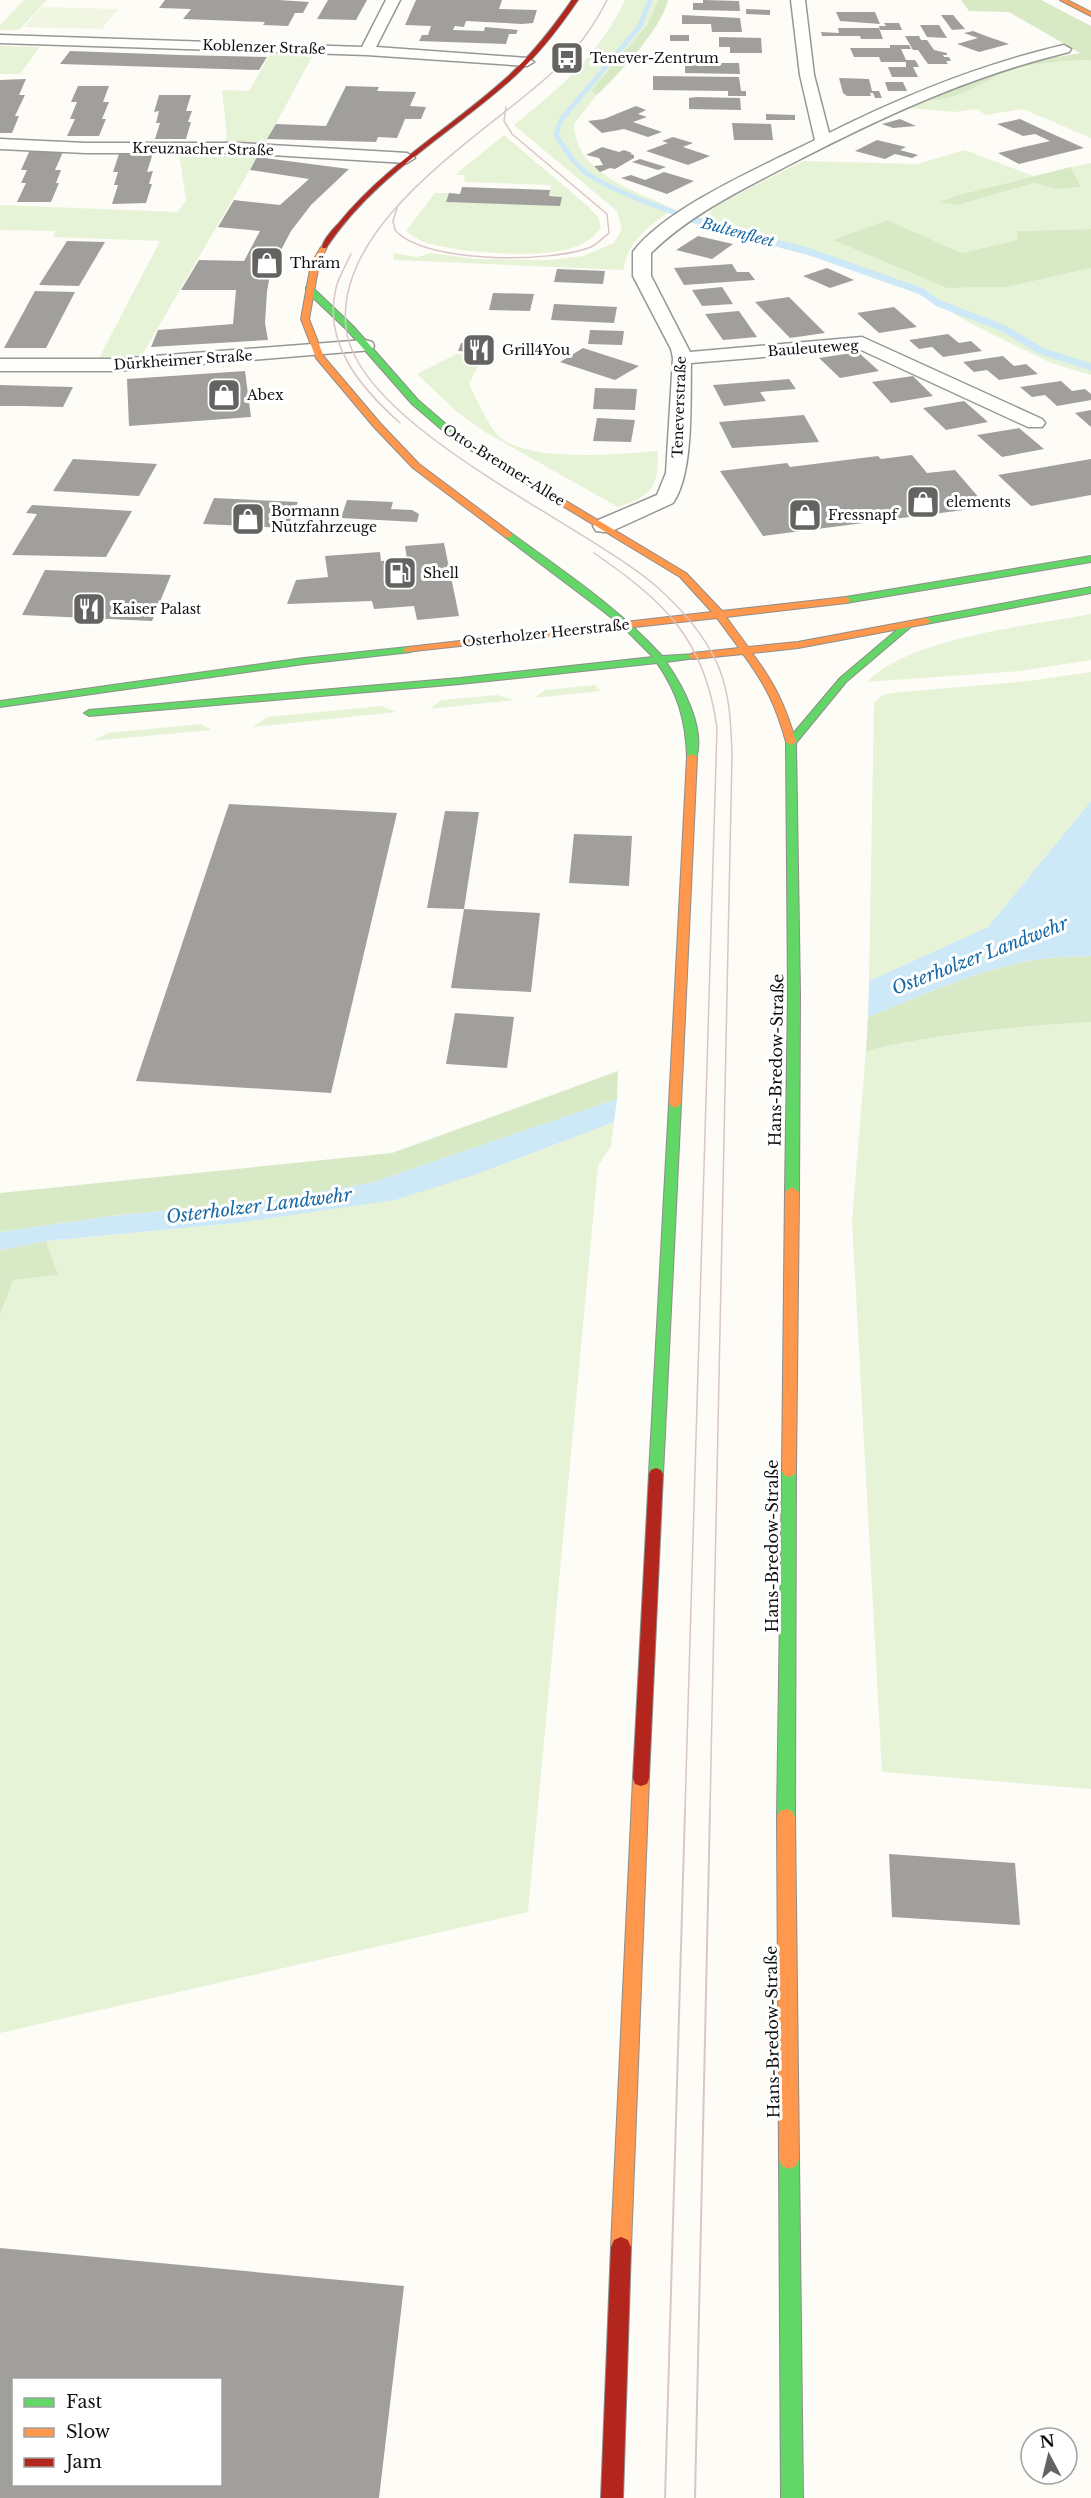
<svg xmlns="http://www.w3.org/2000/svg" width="1091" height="2498" viewBox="0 0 1091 2498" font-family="'Libre Baskerville',serif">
<rect width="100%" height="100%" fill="#fdfcf7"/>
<path fill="#e7f3d7" d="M24 0H47L19 30H0V25Z
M625 0H658L647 25 592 91 597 95 574 124C576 175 635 190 674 209 652 223 626 242 624 270L394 260 393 253 417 257 431 253 476 259 551 260 583 256 614 243 622 229 617 211 514 125C560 88 599 55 625 0Z
M0 46 40 47 20 74H0Z
M270 54 313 55 265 144 224 143 227 137 222 90 249 91Z
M1091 60V138L1023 109 986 115 976 109 955 112 906 108 928 99 947 98 1008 72 1046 62Z
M504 135 589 207 598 217 601 228C594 237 586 243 575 247 543 259 468 253 435 245 424 243 415 238 406 231L435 193H449L447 202 560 205 562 197 549 196 551 185 464 182 465 175H455Z
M965 150 1034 176 962 194 957 205 1034 183 1056 189 1081 187 1071 167 1091 163V229L1018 231V240L962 253 887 220 834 240 947 288 1007 287 1091 268V375L1051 363 972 324 919 294 805 253 809 248 712 225 699 219 712 212 707 210 803 161 917 164Z
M179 153 259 154 142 355 99 358 160 241 53 237 55 231 0 230V205L178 212 186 200Z
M457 354 484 355 469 384C477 400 485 419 496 433 520 464 622 454 658 451 658 487 654 495 618 507L485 432 456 411 417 374Z
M1091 614V660L1020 671 867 682C910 637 1030 626 1091 614Z
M1091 672V801L988 927 869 981 874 703 881 696 891 693 1028 681Z
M595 685 601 691 534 698 545 690Z
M497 695 514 700 430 709 441 700Z
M382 706 396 712 253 727 267 717Z
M201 724 212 730 93 741 107 733Z
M1091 1022V1789L882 1772 852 1221 866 1051C936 1034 1019 1026 1091 1022Z
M614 1122 611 1146 598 1166 528 1912 0 2033V1315L13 1280 57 1275 46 1241 237 1223 480 1173Z"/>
<path fill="#d8eac5" d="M658 0H668C662 28 619 74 597 95L591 91 647 25Z
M961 0H1041L1091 26V60C1062 61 1035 62 1007 72 985 80 951 104 928 99L1006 66 1080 53 1009 12 969 11Z
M1071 167 1081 187 1056 189 1034 183 957 205 939 202 962 194Z
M887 220 962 253 1017 240 1018 231 1091 229V268L1007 287 947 288 833 240Z
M1091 956V1022C1019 1026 936 1034 866 1051L868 1017C923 995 990 964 1049 958 1063 956 1077 957 1091 956Z
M618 1071 617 1099 371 1183 270 1200 112 1216 0 1232V1193L392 1153Z
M46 1241 58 1275 13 1280 0 1315V1250Z"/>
<path fill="#f0f6e1" d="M42 7 118 9 102 29 24 27Z"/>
<path fill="#cde8f7" d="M1091 801V956C1077 957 1063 956 1049 958 990 964 923 995 868 1017L869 981 988 927Z
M617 1099 614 1122 480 1173 395 1200 237 1223 46 1241 0 1250V1232L112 1216 270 1200 371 1183Z"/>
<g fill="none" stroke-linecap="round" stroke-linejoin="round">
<path stroke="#cde8f7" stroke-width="5" d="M650 0 640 26 561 120 556 135C565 149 575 166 589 175 618 193 653 205 685 216"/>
<path stroke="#cde8f7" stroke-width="7" d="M681 215 711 226 807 251 921 291 938 303 1003 328 1041 351 1091 367"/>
</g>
<path fill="#a19f9c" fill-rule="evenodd" d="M165 0H279L309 2 303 13H295L288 26 263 25 265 22 183 19 191 9 159 8Z
M328 0H367L356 20 317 19Z
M416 0H502L499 9 537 10 533 23 522 24 466 21 464 27 455 26 453 30 484 31 485 27 518 30 516 34H509L506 44 419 41 422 35H428L431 26 405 25Z
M703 0 739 1 740 11 693 10V3H703Z
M746 9 770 10V15L746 14Z
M836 12H875L880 24 840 21Z
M682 15 740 18 742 32H712L711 24H682Z
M941 15H953L965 29 952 30Z
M884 23H899L902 30H880L879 26H886Z
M920 25H939L947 38 927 37Z
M838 28H879L883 39H861L860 36H822L821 32 839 33Z
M973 31 986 36 1009 44 979 52 957 44 978 38 964 33Z
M670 35H689V41H670Z
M905 36H919L921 40H927L934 50 947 53V55H943L944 57H949L951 61H946L948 64H928L918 50H913Z
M719 37 761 38 762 53H730V47H719Z
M890 45H909L911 49H901L906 60H915L917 63 919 67H913L918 77H892L888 67H906V62H881L879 57H854L850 48H890Z
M70 51 180 55 267 57 259 70 60 64Z
M685 58 715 59V63H739L740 74 685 73Z
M653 76 739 77 741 91H746V96H728V91L653 90Z
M839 78 869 79 872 91H879L882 98H875L873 93H870L871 96H847L843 93Z
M26 79 19 95H25L15 116H19L12 133H0V80Z
M885 82H903L907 91H888Z
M78 86H109L103 102H109L102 119H106L99 136H67L75 119H70L77 102H71Z
M346 86 379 87 377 91 416 92 410 106 426 107 421 119H405L397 138 378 137 376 142 267 139 276 124 326 126Z
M159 95H191L186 111H192L188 122H191L186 139H155L160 123H156L159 111 154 112Z
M696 97 740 98 741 110 689 109V98Z
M636 106 646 110 638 114 647 117 633 122 662 132 648 137 624 129 602 133 588 121 604 119Z
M766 114 795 115V120H766Z
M900 119 916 126 893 128 882 124Z
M1020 119 1046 131 1084 148 1019 164 998 153 1050 141 1035 134 1023 136 997 124Z
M732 123 771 124 773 140H734Z
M673 137 693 143 683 147 710 156 688 165 646 151 668 143 662 141Z
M877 140 906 147 900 150 918 155 912 158 895 154 885 159 855 151Z
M602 147 619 152 624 150 632 153 630 154 634 155V158L615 169 610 168 600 172 594 166 603 165 599 158 586 155Z
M29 152H63L55 170H61L56 183H59L51 202H17L26 183H21L27 170H21Z
M153 153 147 172 153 171 149 184H152L146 203 112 204 118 185H114L118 172H113L119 154Z
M257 157 349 169 311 205 291 231 279 254 270 275 267 291 265 323 268 340 151 347 158 330 233 324 236 290H181L199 260 244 261 260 231 218 227 234 200 280 205 309 179 250 170Z
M640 159 666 167 658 170 632 162Z
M664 172 694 181 667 194 621 178 631 175 645 180Z
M462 187 550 190 549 196 562 197 560 206 446 202 449 193 460 194Z
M698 236 733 244 712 259 676 250Z
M67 241 105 242 79 286 39 285Z
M732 264 737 272H749L755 280 684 285 674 268Z
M827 268 854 280 830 288 803 276Z
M557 269 605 271 603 284 554 282Z
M722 287 733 304 702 306 692 290Z
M35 291 75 292 46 348H4Z
M493 293 534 294 530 311 489 310Z
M789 297 825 333 790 338 755 302Z
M554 304 617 307 614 323 551 320Z
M894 307 917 327 879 333 857 313Z
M739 311 757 337 723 340 705 314Z
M590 330 624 331 622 345 588 344Z
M948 334 959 343 971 341 982 351 943 357 932 347 919 349 909 340Z
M461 343 489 345 486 353 458 351Z
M583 348 639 366 615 380 560 362Z
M858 352 879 371 840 378 819 358Z
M1003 356 1014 366 1026 364 1038 374 999 380 987 370 974 372 963 362Z
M245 371 251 417 129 426 127 379Z
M913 376 933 396 891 403 872 382Z
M789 379 796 389 760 392 766 401 724 406 713 385Z
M1061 381 1072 391 1085 389 1091 394V400L1057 406 1045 395 1032 397 1020 387Z
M0 385 34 386 73 387 63 407 23 406H0Z
M595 388 637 389 635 410 593 409Z
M964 401 988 422 946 430 923 408Z
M1091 410V427L1075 413Z
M804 415 819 442 732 448 719 422Z
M597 418 635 420 631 442 593 441Z
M1019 428 1044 449 1002 457 977 435Z
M912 455 927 473 955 470 987 507 763 536 720 471 787 463 790 467 878 456 881 459Z
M73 459 157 464 139 496 53 491Z
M1091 459V495L1031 506 998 475Z
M214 498 298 502 287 528 203 524Z
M347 500 393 502 391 509 412 510 419 514 417 522 341 518Z
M32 505 132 511 106 557 12 555 37 514 26 513Z
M444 543 459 616 417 620 414 606 374 609 372 601 287 604 296 580 328 577 325 556 380 552 381 561 407 559 405 546Z
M45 570 171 575 152 621 22 615Z
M229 804 397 813 331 1093 136 1081Z
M445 811 479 812 464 909 427 908Z
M574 834 632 836 629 886 569 883Z
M464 909 540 913 531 992 451 988Z
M455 1013 514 1017 507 1068 446 1064Z
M889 1854 1015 1863 1020 1925 892 1917Z
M0 2248 404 2286 379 2498H0ZM220 2379V2484H14V2379Z"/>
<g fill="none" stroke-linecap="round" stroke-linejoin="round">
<defs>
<path id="street" d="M386 0H400L376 47 527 58 534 62 527 66 367 55 0 43V35L362 47Z
M791 0H805L814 75 829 133C905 95 981 64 1064 45L1071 49 1069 52C967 77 882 117 789 165 740 191 691 214 651 253V276L690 352 862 337 1042 419 1045 423 1042 427H1028L859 349 691 363C690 401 694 473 673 503L612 531 604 532 596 531 593 526 596 521 657 495 666 473 673 358 671 349 633 276V252C665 208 765 165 815 140L800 75Z
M0 139 86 143H239L407 153 415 158 407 163 239 153H86L0 149Z
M365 340 372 342 374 346 372 350 115 371H0V359H115Z"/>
<path id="fast" d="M306 287H312L353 326 418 400 461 437 524 475V479H518L455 441 412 404 347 330 306 291Z
M505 533H511C563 571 619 608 662 656L696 654V658L666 662C683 686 706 729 696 759L692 760 687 757C686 721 678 693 657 663L460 684 89 716 84 713 89 710 460 678 653 657 623 627 603 611 505 537Z
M1091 556V562L846 603 841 600 846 597Z
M1091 587V593L926 624 921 621 926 618Z
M905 623 913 625 846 682 796 743 800 994 799 1192 792 1197 785 1192 788 994 786 742 840 678Z
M408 647 413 650 411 652 304 664 0 707V701L304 658Z
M675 1100 681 1104 663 1474 661 1478 656 1480 651 1478 649 1474 669 1104Z
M789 1465 794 1467 796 1471 795 1817 792 1823 786 1825 780 1823 777 1817 782 1471 784 1467Z
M789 2149 796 2152 799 2159 803 2498H781L779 2159 782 2152Z"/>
<path id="slow" d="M1060 0H1067L1091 12V16Z
M324 245 327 247 319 264 309 319 324 357 380 423 419 464 511 533V537H505L413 468 374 427 316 358 301 319 311 264 321 247Z
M521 474 686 573 722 611 846 597 851 600 846 603 726 617 748 647 798 642 926 618 931 621 926 624 798 648 752 653C775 684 785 705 796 742L791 745 786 742C776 705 765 684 743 654L693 659 688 656 693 653 739 648 717 618 405 652 403 650 408 647 712 612 680 577 518 479 517 477Z
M692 754 697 757 681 1104 675 1108 669 1104 687 757Z
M792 1187 799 1192 796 1471 794 1475 789 1477 784 1475 782 1471 785 1192Z
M641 1770 647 1772 649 1778 631 2247 628 2254 621 2257 614 2254 611 2247 633 1778 635 1772Z
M786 1809 792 1811 795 1817 799 2159 796 2166 789 2169 782 2166 779 2159 777 1817 780 1811Z"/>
<path id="jam" d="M572 0H578C557 31 535 59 507 83 445 137 372 178 326 248H322C323 240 332 230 339 223 386 165 449 129 504 80 531 56 552 29 572 0Z
M656 1468 661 1470 663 1474 649 1778 647 1784 641 1786 635 1784 633 1778 649 1474 651 1470Z
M621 2237 628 2240 631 2247 623 2498H601L611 2247 614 2240Z"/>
</defs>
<use href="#street" stroke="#979795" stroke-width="3"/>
<use href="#fast" stroke="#8e8d8b" stroke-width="2"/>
<use href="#slow" stroke="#8e8d8b" stroke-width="2"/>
<use href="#jam" stroke="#8e8d8b" stroke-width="2"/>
<use href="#street" fill="#fffffe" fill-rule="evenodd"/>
<use href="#fast" fill="#63d668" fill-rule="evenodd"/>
<use href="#slow" fill="#ff974d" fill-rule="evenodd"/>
<use href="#jam" fill="#b3261e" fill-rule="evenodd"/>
<path stroke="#d9c6c7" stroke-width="1.5" d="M607 0C594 26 576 51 554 71 486 134 334 221 346 328 357 426 583 523 656 586 681 608 703 633 717 663 730 692 731 724 732 755L710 1810
M397 208 393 221 395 230C424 264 552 263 591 247 597 244 603 238 609 233L607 214 512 134 504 121 506 107
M351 254C346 265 339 276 336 288 322 344 362 389 400 423
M594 553C665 602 705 639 717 728L685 1810"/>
<path stroke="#d9c6c7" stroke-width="2" d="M665 2498 685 1809
M695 2498 710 1809"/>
</g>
<defs>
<symbol id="bus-square" viewBox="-11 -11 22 22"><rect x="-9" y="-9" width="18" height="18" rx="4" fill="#646362" stroke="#fff"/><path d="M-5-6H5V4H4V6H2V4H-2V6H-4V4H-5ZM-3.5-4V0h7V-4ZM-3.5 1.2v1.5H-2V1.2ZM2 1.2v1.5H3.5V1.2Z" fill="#fff"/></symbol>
<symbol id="shop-square" viewBox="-11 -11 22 22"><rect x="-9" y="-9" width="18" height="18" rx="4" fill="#646362" stroke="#fff"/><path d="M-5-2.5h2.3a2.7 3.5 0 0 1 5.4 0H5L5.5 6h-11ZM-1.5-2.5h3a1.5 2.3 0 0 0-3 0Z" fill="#fff"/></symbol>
<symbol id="restaurant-square" viewBox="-11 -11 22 22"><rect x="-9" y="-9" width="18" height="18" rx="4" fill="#646362" stroke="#fff"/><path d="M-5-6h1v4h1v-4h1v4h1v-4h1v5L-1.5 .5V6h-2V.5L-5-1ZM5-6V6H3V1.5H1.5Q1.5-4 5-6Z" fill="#fff"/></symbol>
<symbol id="fuel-square" viewBox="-11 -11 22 22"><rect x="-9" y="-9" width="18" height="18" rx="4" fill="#646362" stroke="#fff"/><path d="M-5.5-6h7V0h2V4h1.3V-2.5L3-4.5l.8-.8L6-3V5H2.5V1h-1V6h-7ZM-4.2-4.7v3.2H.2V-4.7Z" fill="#fff"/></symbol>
</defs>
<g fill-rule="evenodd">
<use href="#bus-square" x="548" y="39" width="38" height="38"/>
<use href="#shop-square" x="248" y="244" width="38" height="38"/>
<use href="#restaurant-square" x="460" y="331" width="38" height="38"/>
<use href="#shop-square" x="205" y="376" width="38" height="38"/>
<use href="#shop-square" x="904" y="483" width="38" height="38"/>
<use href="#shop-square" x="786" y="496" width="38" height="38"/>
<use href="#shop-square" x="229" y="500" width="38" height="38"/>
<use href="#fuel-square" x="381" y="554" width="38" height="38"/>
<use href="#restaurant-square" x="70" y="590" width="38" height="38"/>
</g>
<g text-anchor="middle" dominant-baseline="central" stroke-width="6" stroke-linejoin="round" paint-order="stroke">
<g font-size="14" fill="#111" stroke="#fff">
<text transform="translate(264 47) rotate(2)">Koblenzer Straße</text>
<text transform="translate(203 149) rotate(1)">Kreuznacher Straße</text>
<text transform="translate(813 348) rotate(-4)">Bauleuteweg</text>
<text transform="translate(183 360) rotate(-4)">Dürkheimer Straße</text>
<text transform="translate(679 407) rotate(-88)">Teneverstraße</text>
<text transform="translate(504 465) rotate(32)">Otto-Brenner-Allee</text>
<text transform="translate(546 633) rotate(-6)">Osterholzer Heerstraße</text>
</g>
<g font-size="14" fill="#111" stroke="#fff" text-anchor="start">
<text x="590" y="58">Tenever-Zentrum</text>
<text x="290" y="263">Thräm</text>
<text x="502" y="350">Grill4You</text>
<text x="247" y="395">Abex</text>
<text x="946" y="502">elements</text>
<text x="271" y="511">Bormann<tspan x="271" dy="16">Nutzfahrzeuge</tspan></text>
<text x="828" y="515">Fressnapf</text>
<text x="423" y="573">Shell</text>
<text x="112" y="609">Kaiser Palast</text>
</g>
<g font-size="15" font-style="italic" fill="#1768a6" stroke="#fff">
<text transform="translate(738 232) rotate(15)">Bultenfleet</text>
</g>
<g font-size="16" fill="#111" stroke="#fff">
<text transform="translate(776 1060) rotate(-89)">Hans-Bredow-Straße</text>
<text transform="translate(772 1546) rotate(-90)">Hans-Bredow-Straße</text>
<text transform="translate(772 2032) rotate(-91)">Hans-Bredow-Straße</text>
</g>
<g font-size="18" font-style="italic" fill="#1768a6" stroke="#fff">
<text transform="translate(980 956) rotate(-21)">Osterholzer Landwehr</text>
<text transform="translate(259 1206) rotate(-7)">Osterholzer Landwehr</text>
</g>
</g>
<rect x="12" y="2378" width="210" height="108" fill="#ffffff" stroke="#a0a0a0" stroke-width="1.5"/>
<rect x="24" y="2398" width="30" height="9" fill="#63d668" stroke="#a0a0a0" stroke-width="1.5"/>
<text x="66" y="2408" font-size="18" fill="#111111">Fast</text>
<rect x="24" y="2428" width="30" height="9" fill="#ff974d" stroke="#a0a0a0" stroke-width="1.5"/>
<text x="66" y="2438" font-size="18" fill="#111111">Slow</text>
<rect x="24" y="2458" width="30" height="9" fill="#b3261e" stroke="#a0a0a0" stroke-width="1.5"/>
<text x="66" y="2468" font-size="18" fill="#111111">Jam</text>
<g transform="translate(1049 2456) rotate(353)"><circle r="28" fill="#ffffff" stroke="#a0a0a0" stroke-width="1.5"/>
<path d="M0-4.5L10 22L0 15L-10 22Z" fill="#646362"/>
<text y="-9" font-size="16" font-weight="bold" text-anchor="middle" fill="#111111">N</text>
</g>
</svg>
